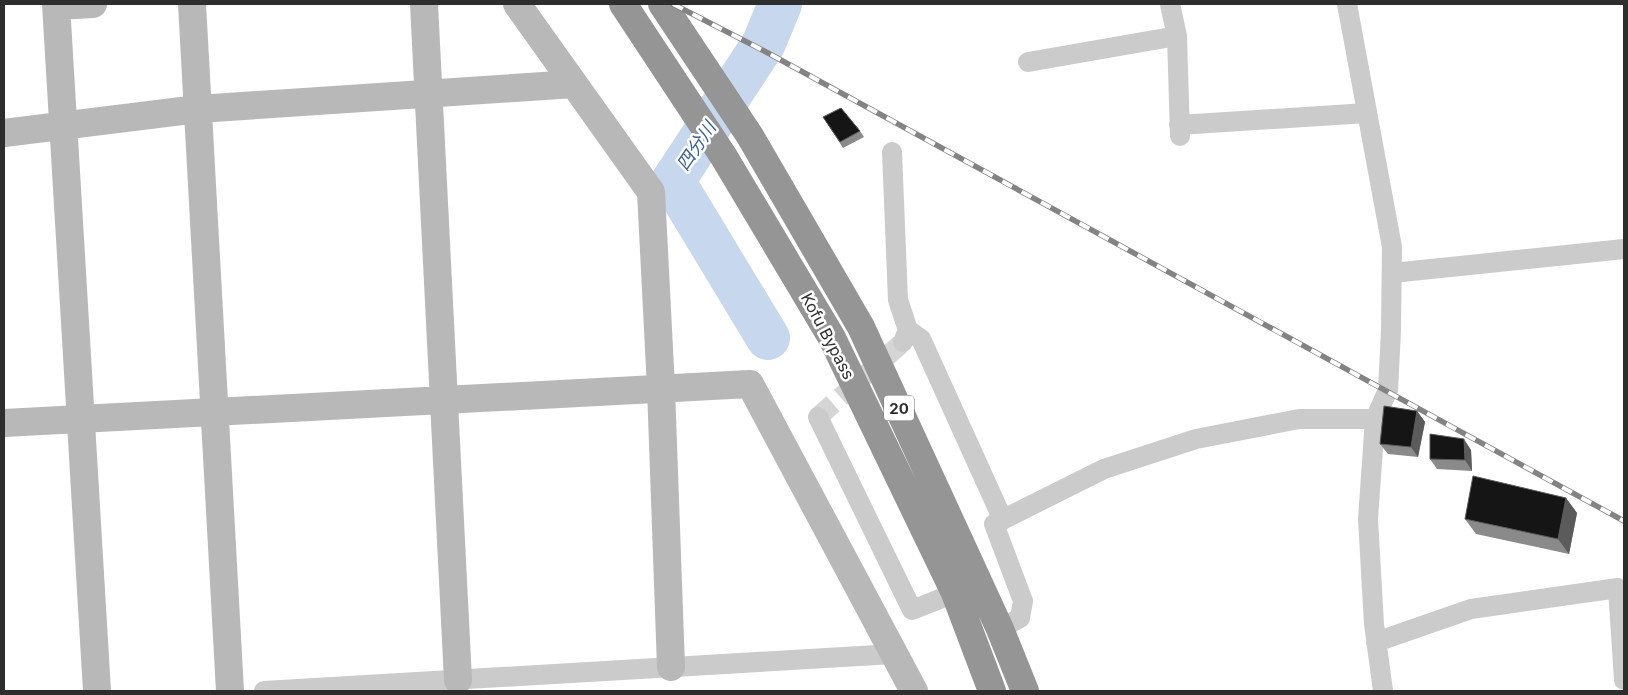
<svg xmlns="http://www.w3.org/2000/svg" width="1628" height="695" viewBox="0 0 1628 695" font-family="Inter,'Noto Sans JP',sans-serif">
<rect width="100%" height="100%" fill="#fff"/>
<g fill="none" stroke-linecap="round" stroke-linejoin="round">
<path stroke="#c6d7ee" stroke-width="44" d="M768 338 673 181 764 43 780 4"/>
<path stroke="#d5d5d5" stroke-width="20" stroke-dasharray="20 10" stroke-linecap="butt" d="M818 417 903 342"/>
<path stroke="#cbcbcb" stroke-width="20" d="M1170 4 1177 36 1180 136
M1347 4 1392 247 1391 331 1388 390 1375 419 1368 519 1374 624 1383 691
M1028 62 1177 36
M1179 125 1367 113
M892 152 898 300 908 330 903 342
M1392 273 1624 249
M908 330 921 339 1003 520
M818 417 912 610 955 593
M1000 629 1020 618 1023 601 994 524 1104 469 1196 439 1299 419H1375
M1376 642 1471 609 1618 588 1624 680
M264 691 894 654"/>
<path stroke="#b8b8b8" stroke-width="28" d="M56 4 97 691
M192 4 230 691
M424 4 458 680
M517 4 651 192 661 388 671 667
M57 6 93 4
M4 133 198 109 574 84
M4 423 750 384 914 691"/>
<path stroke="#959595" stroke-width="28" d="M623 4 724 157 832 338 955 593 992 691
M662 4 750 136 861 327 1000 629 1025 691"/>
<defs>
<path id="rail" d="M673 4 768 53 1624 521"/>
</defs>
<use href="#rail" stroke="#838383" stroke-width="5.5"/>
<use href="#rail" stroke="#fff" stroke-width="4" stroke-dasharray="11" stroke-linecap="butt"/>
</g>
<path fill="#8a8a8a" d="M823 117 860 131 864 137 843 148Z
M1417 411 1425 422 1418 457 1388 454 1380 444Z
M1471 450 1472 471 1437 469 1430 459Z
M1566 498 1577 513 1569 554 1476 534 1465 519Z"/>
<path fill="#5b5b5b" d="M1417 411 1425 422 1418 457 1411 447Z
M1464 439 1471 450 1472 471 1465 460Z
M1566 498 1577 513 1569 554 1558 539Z"/>
<path fill="#151515" stroke="#5b5b5b" d="M841 108 860 131 840 142 823 117Z
M1384 406 1417 411 1411 447 1380 444Z
M1430 434 1464 439 1465 460 1430 459Z
M1473 476 1566 498 1558 539 1465 519Z"/>
<g text-anchor="middle" dominant-baseline="central" stroke-width="5" stroke-linejoin="round" paint-order="stroke">
<rect fill="#fff" stroke="#6d6d6d" stroke-width="1" x="884" y="395.5" width="30" height="25" rx="4"/>
<g font-size="15" font-weight="bold" fill="#2e2e2e">
<text x="899" y="408">20</text>
</g>
<g font-size="16" fill="#2e2e2e" stroke="#fff">
<text transform="translate(828 336) rotate(62)">Kofu Bypass</text>
</g>
<g font-size="18" font-style="italic" fill="#376096" stroke="#fff">
<text transform="translate(696 146) rotate(-56)">四分川</text>
</g>
</g>
<rect width="1628" height="695" fill="none" stroke="#2e2e2e" stroke-width="10"/>
</svg>
